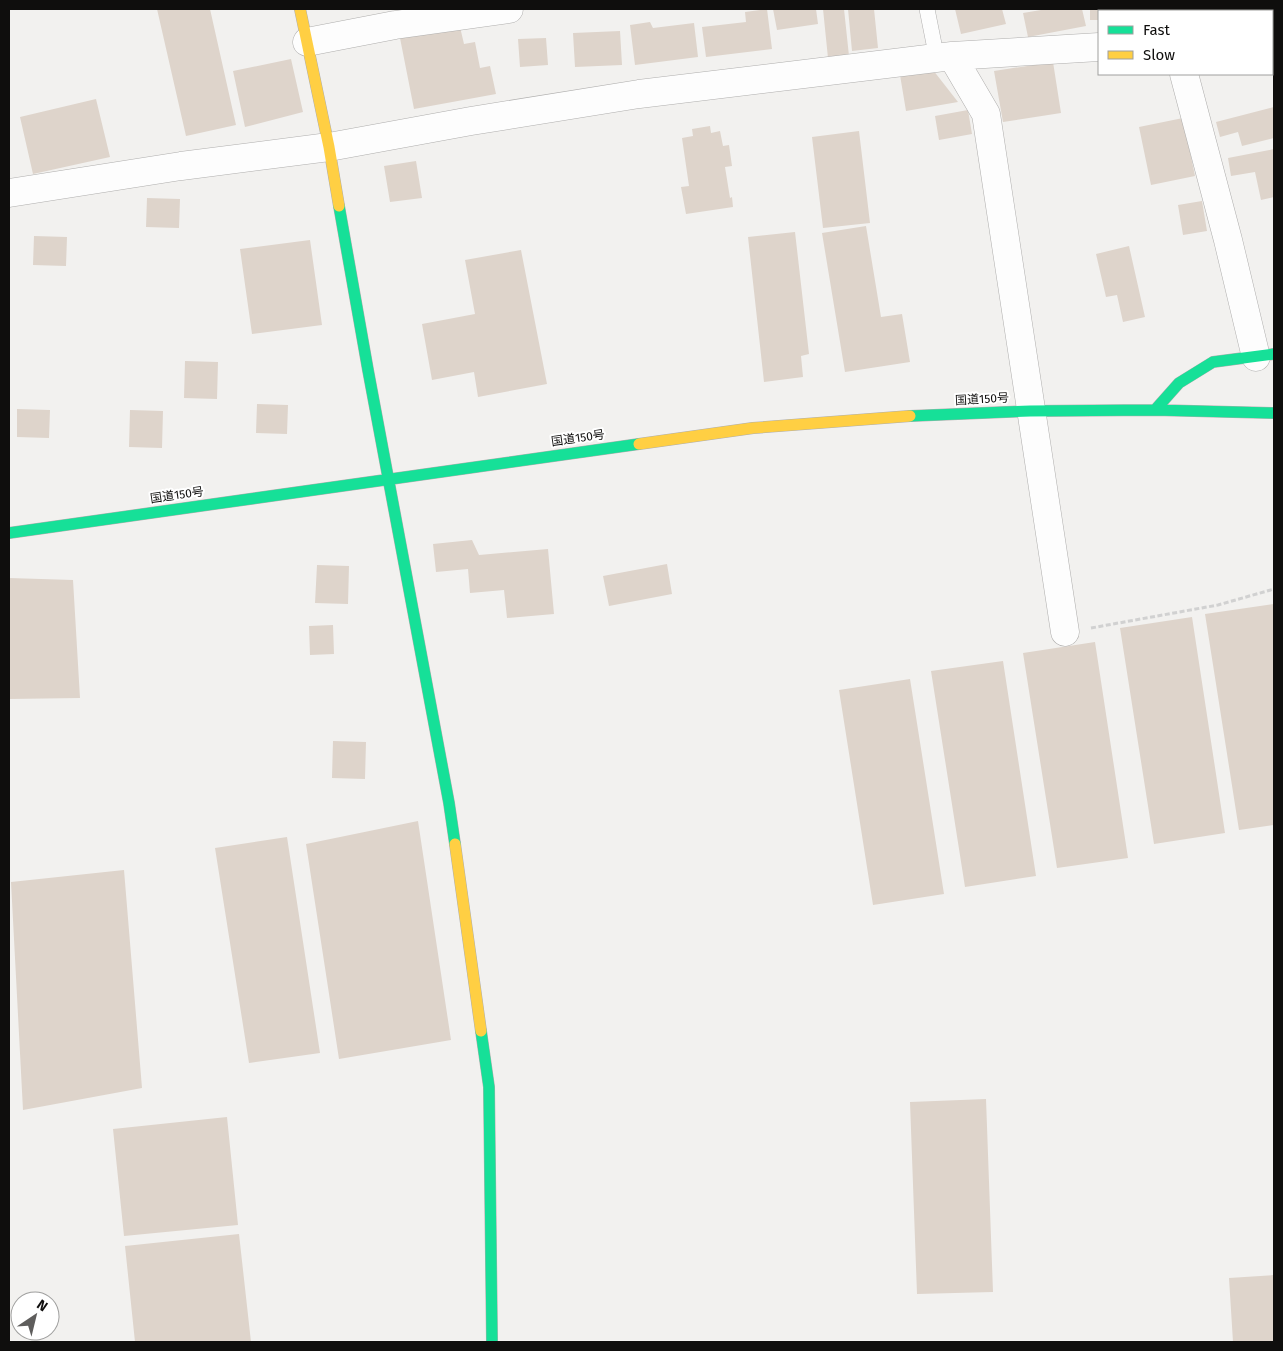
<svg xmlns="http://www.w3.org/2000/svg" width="1283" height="1351" viewBox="0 0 1283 1351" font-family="'Fira Sans','Noto Sans JP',sans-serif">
<rect width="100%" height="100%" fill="#f2f1ef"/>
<path fill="#ded4cb" d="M157 9H210L236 125 186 136Z
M767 9 772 49 706 57 702 27 746 22 745 12Z
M773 9H816L818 24 777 30Z
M823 9H844L849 56 828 58Z
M848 9H874L878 48 852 51Z
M955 9H1002L1006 24 961 34Z
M1047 9H1082L1086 26 1028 37 1023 13Z
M1090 9H1147V11H1099V20H1090Z
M650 22 653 28 694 23 698 57 635 65 630 25Z
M460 27 464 44 475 42 480 68 490 66 496 94 414 109 400 38Z
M620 31 622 65 575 67 573 33Z
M546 38 548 65 520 67 518 39Z
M291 59 303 112 245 127 233 71Z
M1053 62 1061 113 1003 122 994 71Z
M933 70 958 102 906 111 900 75Z
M96 99 110 157 33 174 20 117Z
M1274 107V138L1242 146 1238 132 1220 137 1216 122Z
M968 110 972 134 939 140 935 116Z
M1183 118 1195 176 1151 185 1139 127Z
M710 126 711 133 720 131 723 146 729 145 732 166 725 167 730 198 732 197 733 207 686 214 681 187 689 186 682 138 693 136 692 129Z
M859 131 870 223 823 228 812 137Z
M1274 149V197L1261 200 1255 172 1231 176 1228 158Z
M416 161 422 198 390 202 384 166Z
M147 198 180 199 179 228 146 227Z
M1202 201 1207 231 1183 235 1178 205Z
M866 226 881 317 902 314 910 362 845 372 822 233Z
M795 232 809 354 801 356 803 377 764 382 748 237Z
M34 236 67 237 66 266 33 265Z
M310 240 322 325 252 334 240 249Z
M1129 246 1145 317 1123 322 1117 295 1106 297 1096 254Z
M521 250 547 384 478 397 474 372 432 380 422 324 475 314 465 260Z
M185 361 218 362 217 399 184 398Z
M257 404 288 405 287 434 256 433Z
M17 409 50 410 49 438 17 437Z
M130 410 163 411 162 448 129 447Z
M472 540 479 555 548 549 554 614 507 618 504 590 470 593 468 569 436 572 433 544Z
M667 564 672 594 609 606 603 576Z
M317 565 349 566 348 604 315 603Z
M9 578 73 580 80 698 9 699Z
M1274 604V825L1239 830 1205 614Z
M1192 617 1225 833 1154 844 1120 628Z
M333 625 334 654 310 655 309 626Z
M1095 642 1128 858 1057 868 1023 653Z
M1003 661 1036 876 965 887 931 671Z
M910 679 944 894 873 905 839 690Z
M333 741 366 742 365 779 332 778Z
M418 821 451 1040 339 1059 306 844Z
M287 837 320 1053 249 1063 215 848Z
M124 870 142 1088 23 1110 11 882Z
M986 1099 993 1292 917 1294 910 1102Z
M227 1117 238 1225 124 1236 113 1129Z
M239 1234 251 1342H135L125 1246Z
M1274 1275V1342H1233L1229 1278Z"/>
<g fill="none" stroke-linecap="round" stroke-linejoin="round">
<defs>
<path id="lane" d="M927 9 937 59"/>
<path id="street" d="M1167 9 1168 11
M1272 31 1274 30
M307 42 395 25 509 9
M952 56 986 114 1065 632
M1184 74 1228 240 1256 357
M9 193 181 166 329 147 471 121 639 94 952 56 1099 47"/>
<path id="fast" d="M339 206 368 370 449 803 455 844
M1155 410 1179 383 1213 362 1274 354
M910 416 1030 411 1155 410 1274 413
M9 533 639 444
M481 1031 489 1087 492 1342"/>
<path id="slow" d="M300 9 329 147 339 206
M639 444 753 428 910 416
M455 844 481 1031"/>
</defs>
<use href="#lane" stroke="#afaead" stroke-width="16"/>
<use href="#street" stroke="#afaead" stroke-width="29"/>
<use href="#fast" stroke="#afaead" stroke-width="12"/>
<use href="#slow" stroke="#afaead" stroke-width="12"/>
<path stroke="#d1d1d1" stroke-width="3" stroke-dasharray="5 2.5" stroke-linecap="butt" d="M1091 628 1218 605 1274 589"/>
<use href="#lane" stroke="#fdfdfd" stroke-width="15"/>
<use href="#street" stroke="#fdfdfd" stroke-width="28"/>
<use href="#fast" stroke="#16e098" stroke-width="11"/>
<use href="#slow" stroke="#ffcf43" stroke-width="11"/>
</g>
<g text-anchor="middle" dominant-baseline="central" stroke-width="4" stroke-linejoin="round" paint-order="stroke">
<g font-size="12" fill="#0f0e0d" stroke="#fff">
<text transform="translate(982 399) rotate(-3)">国道150号</text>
<text transform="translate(578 438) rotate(-8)">国道150号</text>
<text transform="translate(177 495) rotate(-8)">国道150号</text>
</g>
</g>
<rect width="1283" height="1351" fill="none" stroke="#0f0e0d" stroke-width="20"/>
<rect x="1098" y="10" width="175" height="65" fill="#ffffff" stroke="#9f9f9e"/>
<rect x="1108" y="26" width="25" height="8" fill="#16e098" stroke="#9f9f9e"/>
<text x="1143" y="35" font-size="15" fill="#0f0e0d">Fast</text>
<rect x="1108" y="51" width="25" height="8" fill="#ffcf43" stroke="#9f9f9e"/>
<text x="1143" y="60" font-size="15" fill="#0f0e0d">Slow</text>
<g transform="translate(35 1316) rotate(35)"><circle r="24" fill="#ffffff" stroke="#9f9f9e"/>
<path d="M0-4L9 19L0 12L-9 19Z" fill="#5e5d5c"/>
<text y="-8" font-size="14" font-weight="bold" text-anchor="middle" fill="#0f0e0d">N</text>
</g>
</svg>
